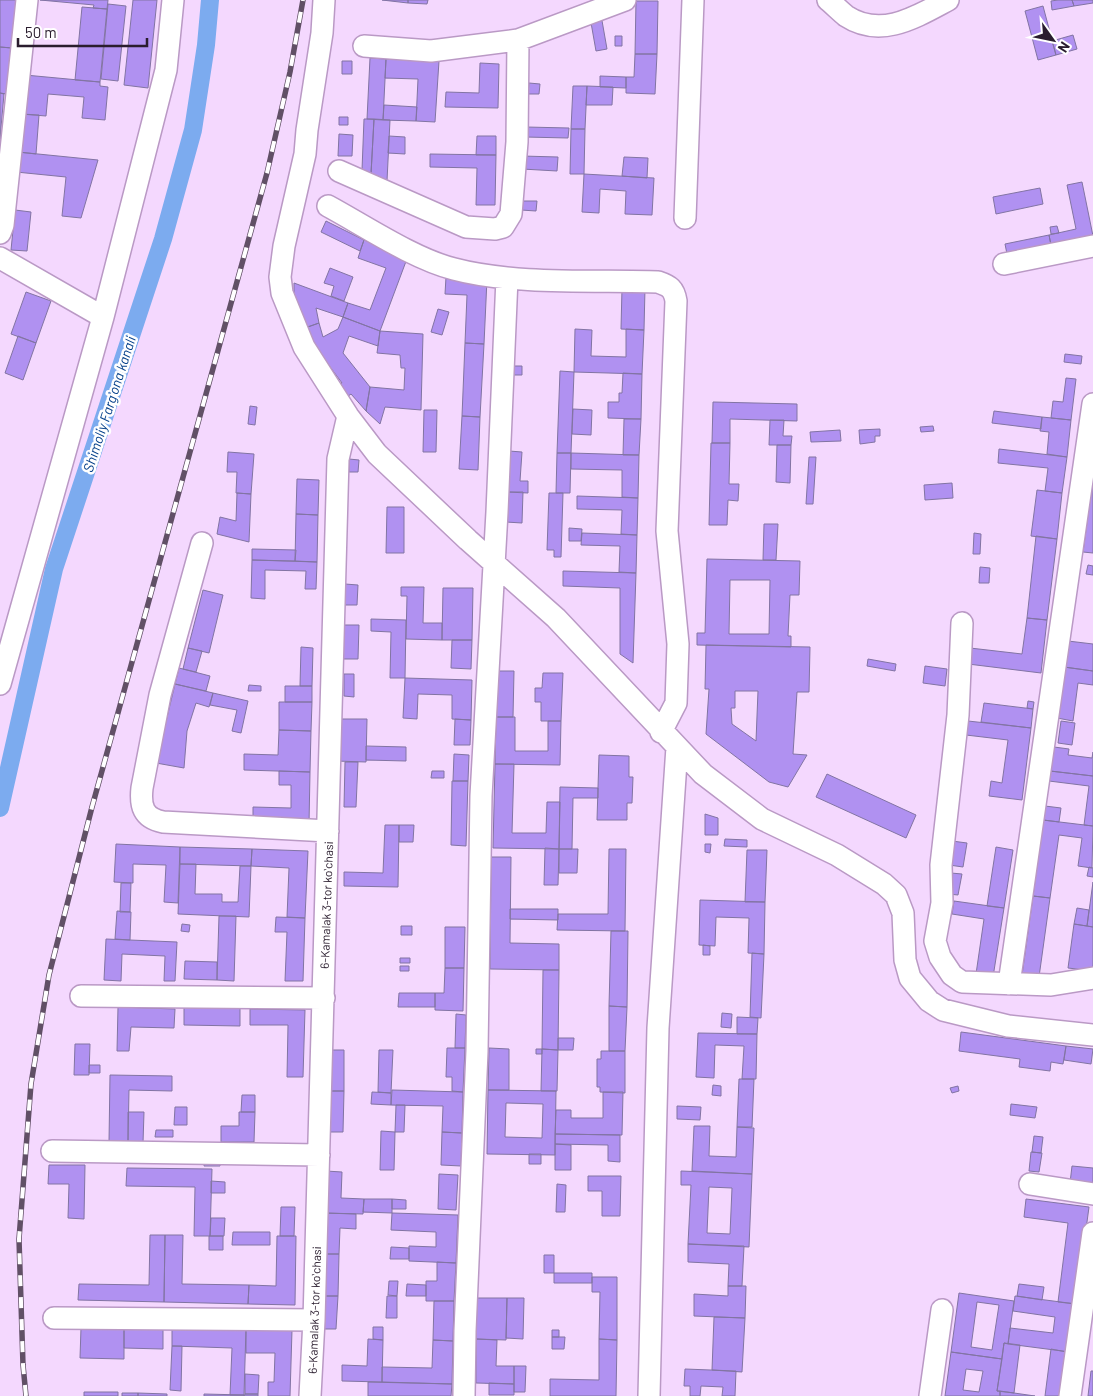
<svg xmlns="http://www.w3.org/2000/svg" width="1093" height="1396" viewBox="0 0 1093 1396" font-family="Barlow,sans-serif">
<rect width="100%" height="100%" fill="#f4d8fe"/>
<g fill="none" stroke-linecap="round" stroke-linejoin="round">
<path stroke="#7cabef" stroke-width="18" d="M0 808 54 569 163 239 193 130 206 45 210 0"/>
</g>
<path fill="#b091f1" stroke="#8274a3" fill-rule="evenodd" d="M0 0H17L12 48 0 47Z
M40 0H108L107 9 93 8 94 5Z
M133 0H157L148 88 124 85Z
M382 0H408V3Z
M408 0H428L427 4 408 3Z
M1058 0H1072L1074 6 1052 10 1051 1Z
M1072 0H1093V3L1074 6Z
M636 1H658L657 54H635Z
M108 4 126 6 118 81 101 79Z
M1043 6 1056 55 1038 60 1025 11Z
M82 7 107 9 100 82 75 80Z
M601 15 607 49 596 51 590 17Z
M1073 35 1077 49 1056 55 1052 41Z
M615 36H622V46H615Z
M0 47 12 48 7 94 0 93Z
M635 54H657L655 94 626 93V77H634Z
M370 58 386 59 383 120 367 119Z
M386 59 439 61 435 122 416 121 418 79 385 78Z
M342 61H352V74H342Z
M480 63 499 64 498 108 445 107 446 92 479 93Z
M25 75 100 82V86L108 87 105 120 82 118 84 97 48 94 46 116 21 114Z
M600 76 626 77V88L600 87Z
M529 83 540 84 539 94H528Z
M573 86H587L585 129H571Z
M587 86 613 87 612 105H586Z
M0 93 4 94 0 139Z
M384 105 417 107 416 121 383 120Z
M21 114 39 115 36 154 18 152Z
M339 117H348V125H339Z
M364 119H374L371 174 362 170Z
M374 119 390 120 387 181 371 174Z
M526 127 569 128 568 138 525 137Z
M571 129H585L584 174H570Z
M339 134 353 135 352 156H338Z
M389 136 405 137V154L388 153Z
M477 136H496V155H476Z
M18 152 98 160 81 218 62 216 66 177 16 172Z
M430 154 496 155 495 205H476L477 168 430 167Z
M522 156 558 157 557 171 522 169Z
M624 157 648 158 647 178 622 176Z
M584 174 654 178 652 215 625 214 626 191 600 189 599 213 582 212Z
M1082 182 1093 236 1052 250 1049 235 1076 229 1067 185Z
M1040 188 1043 204 996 214 993 197Z
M522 201H537L536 211 521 210Z
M15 210 31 212 27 251 11 250Z
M326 221 364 240 360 251 321 232Z
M1057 226 1059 233 1051 234 1050 227Z
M1049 235 1052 250 1008 259 1005 244Z
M364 240 408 256 380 331 343 317 348 303 370 310 386 268 358 258Z
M330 268 353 277 344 301 331 296 334 286 324 283Z
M446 277 487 279 484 344 465 343 467 295 445 294Z
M294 283 348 303 343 317 316 308 319 323 302 329 294 303Z
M622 288H645L644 330 621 329Z
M26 292 51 301 36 343 11 334Z
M438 309 449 312 442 335 431 332Z
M343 317 380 331 378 346 349 336 343 353 370 387 366 411 351 394 347 397 338 386 342 383 302 329 319 323 323 337 338 329Z
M575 329 592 330 591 356 626 357V329L644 330 642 374 574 372Z
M380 331 423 334 421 410 385 407 380 424 366 411 370 387 404 390 405 368H401L400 355 377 353Z
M18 336 36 343 23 380 5 373Z
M465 343 484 344 480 417 462 416Z
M1065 354 1082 356 1081 364 1064 362Z
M514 366H522V375H513Z
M560 371 574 372 571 453H557Z
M623 373 642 374 641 419 608 418V402H619V393H622Z
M1066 378 1076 379 1071 420 1051 418 1053 401 1063 402Z
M713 402 797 404V421L730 419V443H712Z
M250 406 257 407 255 425 248 424Z
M573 409 592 410 591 435 572 434Z
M424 410H437L436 452H423Z
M994 411 1042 417 1041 429 992 423Z
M462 416 480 417 478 470 459 469Z
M1042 417 1071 420 1067 457 1047 454 1049 432 1040 431Z
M624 419H641L639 455H623Z
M770 420H784L783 436H792L791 445H769Z
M933 426 934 431 921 432 920 427Z
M880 429V436H875V442L860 444 859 430Z
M840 430 841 441 811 442 810 432Z
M711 443H730L729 484H739L738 501 728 500 727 525H709Z
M777 445H791L790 483 776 482Z
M999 449 1067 457 1062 493 1045 491 1048 468 998 463Z
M509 451 522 452 520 481H528V493L507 492Z
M228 452 254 454 251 494 236 493 237 472H227Z
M557 453H571L570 493H556Z
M571 453 639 455 638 498 622 497V470L571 469Z
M809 457H816L813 504H806Z
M349 459 359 460 358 472H349Z
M1093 477V553L1083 552Z
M297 479 319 480 318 515 296 514Z
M952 483 953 498 925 500 924 485Z
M1037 490 1062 493 1057 539 1031 536Z
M507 492H523L522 523 506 522Z
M237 493 251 494 249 542 217 534 220 517 236 521Z
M549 493H563L561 557H554V550H547Z
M577 496 638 498 637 535 621 534 622 510 577 509Z
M387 507H404V553H386Z
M296 514 318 515 317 562 295 561Z
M764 524H778L776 560H763Z
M569 528 582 529 581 541H569Z
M582 533 637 535 636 573 619 572 620 546 581 545Z
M974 533 981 534 980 554H973Z
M1036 536 1057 539 1047 620 1027 618Z
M252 549 296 550 295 561 252 560Z
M707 559 800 561 799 595H790L788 636H791V647L697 645V633H705ZM730 580H770L769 634H729Z
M252 560 317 562 316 589H305L306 571 265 570V599L251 598Z
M1088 565 1093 566V575L1086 574Z
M980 567 990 568 989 583H979Z
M563 571 636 573 633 663 620 654V588L563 586Z
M345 584 358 585 357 605H344Z
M401 587H424L423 623H442V640L406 639 407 596H401Z
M443 588H473L472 640H442Z
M203 590 223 595 209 653 188 648Z
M1027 618 1047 620 1041 673 968 664 970 648 1022 654Z
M371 619 406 620 405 678H390L391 632 371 631Z
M344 625H359L358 659H343Z
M452 640H472L471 669 451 668Z
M1068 641 1093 644V671L1064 667Z
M706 645 810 647 809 692H797L793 754 807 755 788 787 769 782 706 734 709 689H705ZM735 691H758L756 741 732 724 731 708H735Z
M301 647 313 648 312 686H300Z
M188 648 202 651 196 672 183 669Z
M868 659 896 664 895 671 867 666Z
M925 666 947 669 945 686 923 683Z
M1064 667 1093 671V685L1078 683 1073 721 1057 718Z
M179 668 210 676 206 691 175 684Z
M498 671H514L513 717H496Z
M543 673H563L561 721H541V702H535V688H542Z
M344 674H354V697L344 696Z
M405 678 472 680 471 720 452 719V695L418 694 417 719 403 718Z
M175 684 213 693 209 707 196 703 187 731 184 768 156 763Z
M249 685 261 686V691H248Z
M285 686H312V702H285Z
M213 693 248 701 241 733 232 731 237 710 210 705Z
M1028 701 1034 702 1033 709 1027 708Z
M279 702H312L311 731 279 730Z
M984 703 1033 709 1031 728 981 722Z
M496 717H515V751H548V721H561L560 765 495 764Z
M337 719H367L366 762 336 761Z
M455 719 471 720 470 745H454Z
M968 721 1031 728 1022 800 989 796 991 781 1002 783 1008 740 966 735Z
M1061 721 1075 723 1072 745 1058 743Z
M279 730 311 731 310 772 244 770V754L278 755Z
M366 746 406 747V761L366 760Z
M1054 747 1069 749 1068 755 1092 758 1093 752V776L1050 771Z
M454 754 469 755 468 781H453Z
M599 755 629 756V777H633L632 803H627V820H597Z
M345 762H358L356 807H344Z
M495 764H514L512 833H546L547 802H560L559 849 493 848Z
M279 771 310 772 309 824 253 823V807L291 808V785H279Z
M432 771H444V778H431Z
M1050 771 1093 776V826L1084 825 1089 786 1049 781Z
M827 774 916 815 906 838 816 797Z
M452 781H468L466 846 451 845Z
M560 787 598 788V798H573L572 849H559Z
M1045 806 1061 808 1059 822 1043 820Z
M705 814 718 818V835H705Z
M1043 820 1093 826 1092 868 1078 866 1082 838 1059 835 1050 898 1033 896Z
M385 825H399L398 887 344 886V872L383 873Z
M399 825H414L413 842H399Z
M725 839 747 840V847L724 846Z
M952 841 967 843 963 867 949 865Z
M116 844 180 847 178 903 164 902 166 865 133 864V883L114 882Z
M705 844H711L710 853 705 852Z
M180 847 252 849 251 866 180 864Z
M996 847 1013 850 1004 908 987 906Z
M545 848 559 849 558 885H544Z
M252 849 308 851 305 918 287 917 289 868 251 866Z
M559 849H578L577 873H559Z
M609 849H626L625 931 557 930 558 914H608Z
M747 850H767L765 902H745Z
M491 857H511L510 943 559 944V970L490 969Z
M180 864H196L195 894H222V902H238L240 866H251L249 917 178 914Z
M1089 867 1093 868V877L1087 876Z
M951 873 962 874 958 895 948 894Z
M1093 882V927L1087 926Z
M121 883H131L130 912H120Z
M1033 896 1050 898 1039 977 1022 975Z
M700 900 765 902 764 954 748 953 749 918 716 917 715 946 699 945Z
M954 901 1004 908 993 977 976 974 984 919 952 914Z
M1077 908 1089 910 1087 926 1074 924Z
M510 909H558V920L510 919Z
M117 911 131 912 130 940 115 939Z
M219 916H236L234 981 217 980Z
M276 917 305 918 303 981H285L287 932H275Z
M182 924 190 925 189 932 181 931Z
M1074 924 1093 927V971L1068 968Z
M401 926H412V935H401Z
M445 927H465L464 968H445Z
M611 931H628L627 1007 609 1006Z
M106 939 177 942 175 981H164L165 956 122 954 121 981 104 980Z
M703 945 710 946V955H703Z
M752 953 764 954 761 1018 750 1017Z
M400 958H410V963H400Z
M185 961 217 962V980L184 979Z
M400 966H409V971H400Z
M445 968H464L463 1011 435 1010V993H444Z
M543 970H559L558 1050 542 1049Z
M399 993H435V1007H398Z
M609 1006 627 1007 625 1051H609Z
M118 1007 175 1009 174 1028 131 1027 129 1051H117Z
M184 1007 240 1008V1026L184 1025Z
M250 1009 305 1010 303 1077H287L288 1025H250Z
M722 1013 732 1014 731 1028 721 1027Z
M456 1014 466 1015 465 1048H455Z
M737 1017 758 1018 757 1034H737Z
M961 1032 1066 1046 1063 1064 1051 1062 1050 1071 1019 1067 1020 1059 959 1051Z
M698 1033 757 1034 756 1079H742L744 1046 715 1045 714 1078 696 1077Z
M558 1038H574L573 1050H558Z
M75 1044H90L89 1075H74Z
M1066 1046 1093 1049 1091 1064 1064 1060Z
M447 1048H465L463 1092 452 1091V1077H446Z
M489 1048 509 1049V1090H488Z
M536 1049H542V1054H536Z
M542 1049 558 1050 557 1091H541Z
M327 1050H344V1091H326Z
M379 1050H393L391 1093 378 1092Z
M601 1051H625V1093L600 1092V1087H597V1059H601Z
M89 1065H100V1073H89Z
M110 1075 172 1076V1091L129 1090 128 1142H109Z
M739 1079H754L752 1127H737Z
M713 1085 721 1086V1096L712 1095Z
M958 1086 959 1091 952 1093 950 1088Z
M392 1090 463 1092 462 1133 442 1132 443 1106 391 1105Z
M488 1090 556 1091 555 1155 487 1154ZM506 1103 543 1104 542 1138 505 1137Z
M326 1091H344L343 1132H326Z
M372 1092 391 1093V1105L371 1104Z
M603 1092H623L622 1135 555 1134 556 1110H571V1118H603Z
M242 1095H255V1112H241Z
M1011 1104 1037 1107 1035 1118 1010 1115Z
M396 1105H405L404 1132H395Z
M677 1106 701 1107 700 1120 677 1119Z
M175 1107H187V1125H174Z
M128 1112H144L143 1143 128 1142Z
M239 1112H255L254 1142H221V1126H239Z
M694 1126H710L709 1156 736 1157 737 1127 754 1128 752 1174 692 1171Z
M156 1130H173V1137H155Z
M381 1131 395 1132 394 1170H380Z
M442 1132 462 1133 461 1166 441 1165Z
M555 1134 620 1135V1162L608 1161V1145L555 1144Z
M1034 1136 1043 1137 1041 1153 1032 1152Z
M555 1144 571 1145V1170H555Z
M1031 1152 1042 1153 1039 1172 1029 1171Z
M529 1154H541V1164H529Z
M205 1157H220V1166H204Z
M49 1165H85L84 1219 68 1218 69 1184H48Z
M1072 1166 1093 1168V1186L1070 1183Z
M127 1168 212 1169 210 1236H194L195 1187 126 1186Z
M326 1171 342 1172 341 1198 364 1199 363 1214 324 1213Z
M681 1171 752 1174 749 1247 688 1244 691 1185H681ZM709 1187 732 1188 730 1234 707 1233Z
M439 1174 458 1175 456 1210 438 1209Z
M588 1176H621L620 1216H602V1191H588Z
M211 1181 225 1182V1193H211Z
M557 1184 566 1185 565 1212H556Z
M364 1199H392V1213L363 1212Z
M392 1199 406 1200V1209H392Z
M1026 1199 1089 1207 1076 1304 1058 1302 1068 1223 1024 1217Z
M281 1207H295L294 1236H280Z
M324 1213 356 1214V1229L340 1228 339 1254H323Z
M392 1213 458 1215 456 1263 409 1261V1246L436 1247V1232L391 1230Z
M211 1218H225L224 1236H210Z
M233 1232H270V1245H232Z
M150 1235H165L164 1302 78 1300 79 1284 149 1285Z
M165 1235H183L182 1284 249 1285 248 1304 164 1302Z
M209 1236H223V1250H209Z
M277 1236H296L295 1305 248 1304 249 1285 276 1286Z
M688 1244 744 1246 742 1286H728L729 1264 688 1262Z
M391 1247 409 1248V1259H390Z
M323 1254H339L338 1296H321Z
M544 1255H554V1273H544Z
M437 1262 456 1263 454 1301H426V1281H437Z
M554 1273H592V1283H554Z
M592 1277H617V1340L599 1339 600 1292H592Z
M389 1281H398L397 1296 388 1295Z
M407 1284 426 1285V1296H406Z
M1019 1284 1044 1287 1042 1300 1017 1296Z
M728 1286H746L745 1318 694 1316V1294L728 1296Z
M959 1293 1014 1301 1008 1344 1004 1343 1002 1359 951 1352ZM977 1302 999 1305 992 1350 971 1347Z
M321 1296H338L336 1329H320Z
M387 1296H397V1318H386Z
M1015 1296 1076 1304 1070 1352 1008 1344 1010 1328 1053 1333 1055 1317 1013 1311Z
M477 1298H507L506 1340 476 1339Z
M507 1298H524L523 1339 506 1338Z
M434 1301H454L453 1341 433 1340Z
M714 1317 745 1318 742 1372 712 1370Z
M172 1327 246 1328 244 1395H230L232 1348 172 1346Z
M373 1327H383V1340L373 1339Z
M81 1328H124V1359L80 1358Z
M124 1328 163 1329V1349L124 1348Z
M246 1328 292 1330 290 1396H268V1382H274L275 1353H246Z
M552 1330H559V1337H552Z
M552 1337H565L564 1349H552Z
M368 1339 383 1340 382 1382 342 1381V1365L367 1366Z
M476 1339 497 1340 496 1366H514V1384L476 1383Z
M599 1339 617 1340 616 1396H550V1379L599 1380Z
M433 1340 453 1341 452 1384 382 1382V1367L432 1368Z
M1004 1343 1020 1345 1014 1393 997 1391Z
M172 1346H182L181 1391 170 1390Z
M1051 1349 1067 1352 1061 1396H1045Z
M951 1352 1002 1359 997 1391H1000V1396H945ZM966 1369 983 1371 979 1392 963 1390Z
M514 1366H526L525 1392H514Z
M685 1369 736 1371 735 1396H722L723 1387 701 1386 700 1396H690V1386H684Z
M1091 1371H1093V1396H1088Z
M245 1374 259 1375 258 1394H245Z
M368 1382 452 1384 451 1396H368Z
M489 1383 514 1384V1395H489Z
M1000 1391 1035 1396H1000Z
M84 1392H118V1396H84Z
M122 1393H138V1396H122Z
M138 1393 167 1394V1396H138Z
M204 1394 244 1395V1396H204Z
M245 1394H258V1396H244Z"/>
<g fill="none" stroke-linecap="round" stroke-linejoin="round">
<defs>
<path id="minor" d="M324 0 322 33 307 130 305 154 284 246 280 277 282 293 304 347 348 416 377 454 468 540 556 618 703 774 762 819 837 855 884 884 896 895 903 913 905 960 910 978 929 1001 943 1010 1008 1026 1093 1035
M828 0C834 5 840 11 846 16 881 39 916 17 948 0
M364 46 431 51 518 40 625 0
M339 171 466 227 495 229 503 227 511 214 517 142 518 40
M328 206C365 226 414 259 454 269 514 285 596 280 658 282 670 286 674 289 676 301L667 531 678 644 676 703 661 732
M685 218 693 0
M0 233 3 225 27 0
M0 258 103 317 0 684
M1004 264 1093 246
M103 317 166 70 173 0
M202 543 160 695 142 788C140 806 143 818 163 822L328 831
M962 623 958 715 941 865 942 903 935 941 940 957 952 975 962 982 1051 985 1093 978
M1009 984 1093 404
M81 996 324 998
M52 1151 319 1155
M1030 1184 1093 1194
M54 1318 314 1320
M310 1396 314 1320 338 459 348 416
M464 1396 465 1331 477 1051 481 796 497 512 507 278
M649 1396 658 1028 677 747
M930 1396 942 1310
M1070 1396 1093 1233"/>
</defs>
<use href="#minor" stroke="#ba99c5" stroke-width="24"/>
<use href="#minor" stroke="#fff" stroke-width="21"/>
<defs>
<path id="rail" d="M26 1396 23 1365 19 1239 31 1084 49 975 92 807 267 173 290 72 303 0"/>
</defs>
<use href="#rail" stroke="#615066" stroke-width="5.5"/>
<use href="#rail" stroke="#fff" stroke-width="4" stroke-dasharray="11" stroke-linecap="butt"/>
</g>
<g text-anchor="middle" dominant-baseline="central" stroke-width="5" stroke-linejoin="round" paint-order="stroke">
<g font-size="12" fill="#2a1d2e" stroke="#fff">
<text transform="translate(326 905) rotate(-88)">6-Kamalak 3-tor koʻchasi</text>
<text transform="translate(314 1310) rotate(-88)">6-Kamalak 3-tor koʻchasi</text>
</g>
<g font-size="14" font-style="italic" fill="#05408a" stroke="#fff">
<text transform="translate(109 404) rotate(-72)">Shimoliy Fargʻona kanali</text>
</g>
</g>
<g transform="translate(1053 40) rotate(123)" stroke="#ffffff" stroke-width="4" paint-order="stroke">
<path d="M0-4L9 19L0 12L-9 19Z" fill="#2a1d2e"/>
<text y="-8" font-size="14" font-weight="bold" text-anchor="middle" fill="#2a1d2e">N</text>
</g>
<path d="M18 38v8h129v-8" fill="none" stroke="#2a1d2e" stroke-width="2.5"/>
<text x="25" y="38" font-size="15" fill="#2a1d2e" stroke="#ffffff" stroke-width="4" paint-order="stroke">50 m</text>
</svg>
